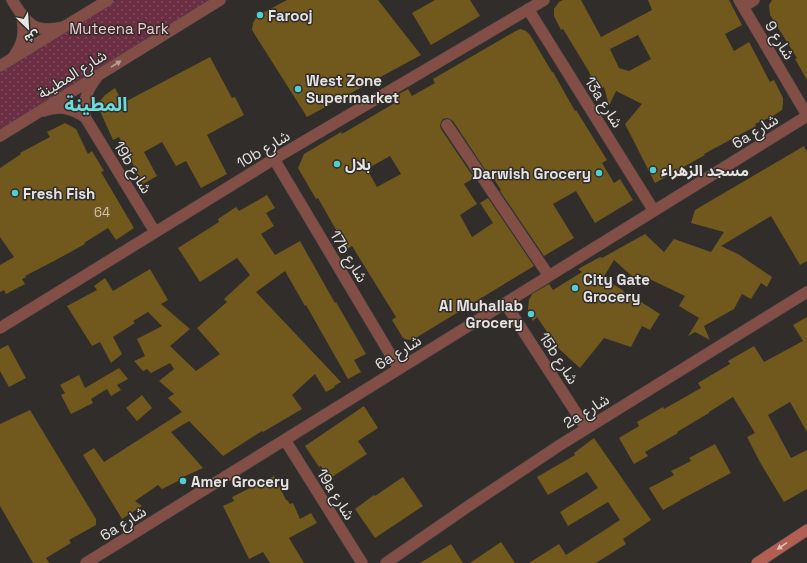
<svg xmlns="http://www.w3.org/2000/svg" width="807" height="563" viewBox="0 0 807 563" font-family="'Space Grotesk','Noto Sans Arabic',sans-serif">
<defs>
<pattern id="park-dots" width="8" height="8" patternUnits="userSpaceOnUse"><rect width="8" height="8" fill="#6b2e42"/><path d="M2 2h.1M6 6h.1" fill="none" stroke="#804c5d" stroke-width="1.8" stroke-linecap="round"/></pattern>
</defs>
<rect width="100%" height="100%" fill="#302d2b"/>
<path fill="url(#park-dots)" d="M116 0H212L0 132V72Z"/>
<path fill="#71581d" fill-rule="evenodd" d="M287 0H378L421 55 307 117 252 30 253 23 257 16Z
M435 0H470L480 16 431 45 412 13Z
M563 0H581L601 37 652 10 648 0H729L742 25 725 34 734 51 749 42 770 82 774 80 783 98V104L782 110 773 116 755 124 756 126 704 154 705 155 655 183 625 124 642 104 616 91 609 106 604 87 598 90 588 70 563 29 561 30 554 16V9L559 2ZM638 35 651 59 629 71 619 68 610 49Z
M772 0H807V80L795 59 797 58 770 15 769 5Z
M520 29 526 31 530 35 552 72H553L575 111 576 110 607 160 602 163 614 183 620 179 633 200 595 223 576 191 553 204 574 238 544 256 500 191 501 190 488 170 486 171 453 121 450 119 447 118 443 119 441 122 440 126 441 129 474 178 464 184 477 204 460 215 472 237 493 223 480 203 488 198 534 266 414 339 408 340 403 338 392 320 396 317 352 246 347 249 318 198 316 199 298 168 304 154 341 132 342 134 398 101 395 96 408 89 412 96 435 83 433 79 514 32ZM390 156 401 174 377 187 367 169Z
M210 57 232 98 235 97 244 115 229 123 207 135 227 174 201 188 186 161 176 166 162 142 144 152 157 176 143 184 119 137 113 140 100 111 99 102 105 95 115 88 123 103Z
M65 123 76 129 88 154 92 151 104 171 101 172 134 228 116 240 108 228 84 243 85 244 54 261 25 276 26 277 22 279 25 284 6 294 4 290 0 292V265L14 257 0 237V168L21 154 20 153 50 137 47 132Z
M804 146 807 152V261L800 265 771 216 721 246 738 254 772 277 767 287 761 283 751 299 742 294 734 309 704 326 710 340 695 332 688 336 699 318 679 306 685 296 639 274 635 279 614 260 603 278 624 291 623 292 630 295 660 314 650 330 642 326 631 347 604 338 580 368 558 348 537 317 533 321 529 314 528 308 529 300 532 294 549 284 553 290 582 272 578 269 600 257 602 258 645 234 664 252 674 239 711 252 724 232 691 223 695 210Z
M267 195 275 208 266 213 274 226 261 234 275 255 300 241 335 303 336 302 366 354 354 360 361 372 348 379 306 305 305 306 285 271 256 292 341 382 334 386 335 387 326 392 315 374 292 395 302 409 263 432 262 431 223 456 189 421 171 432 203 468 181 478 182 479 162 489 158 485 135 501 142 506 122 519 83 455 94 448 104 462 182 412 168 398 174 394 159 381 174 369 170 363 151 373 147 369 143 371 134 361 145 356 137 339 162 326 148 312 133 321 135 323 113 337 122 354 111 363 100 342 92 346 67 306 97 290 94 286 105 278 113 291 150 269 168 300 161 304 190 329 170 346 196 371 220 354 197 328 227 302 224 299 250 275 237 258 200 282 178 248 219 222 218 219 236 207 239 211Z
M807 317V432L790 402 768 415 791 458 807 450V489L784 502 761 464 747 437 755 433 733 397 709 412V413L677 432 678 433 645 452 648 456 634 464 619 438 639 426 637 422 663 407 664 409 701 388 698 383 730 364 728 361 754 346 764 362 803 341 793 325Z
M8 345 26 378 9 387 0 371V349Z
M119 368 128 379 117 385 121 390 111 396 107 389 91 399 93 403 71 414 61 395 65 393 60 385 79 375 85 388Z
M142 395 152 408 137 421 126 408Z
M364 406 378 428 358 441 367 454 329 479 321 466 319 467 305 446Z
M30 410 96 519V525L69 540 71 543 46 558 49 563H33L0 506V424Z
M594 438 651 520 623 539 626 544 596 563H529L559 544 566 555 620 520 608 502 568 526 560 512 598 488 587 472 548 495 537 477 575 455 574 453Z
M715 444 731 473 680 500H681L663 510 649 488 674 475 671 471 691 461 689 458Z
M274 476 286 500H287L290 504 293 503 300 519 311 513 317 523 289 538 304 563H270L263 552 249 559 223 506 234 501 232 497Z
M403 477 423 506 375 538 355 509 374 495 375 496Z
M501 542 515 563H470Z
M451 544 463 563H420Z"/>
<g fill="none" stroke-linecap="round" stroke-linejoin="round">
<defs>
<path id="minor" d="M12 0C26 23 34 34 63 27
M739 0 807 115
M743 7 754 0
M528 9 654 211
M12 59C23 44 25 35 22 17
M97 77C86 91 84 100 85 117L155 232
M43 111C60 105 70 108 85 117
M447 125 549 276
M274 159 399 369
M505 303 586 428
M0 328 274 159 544 0
M285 440 362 563
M86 563 807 116
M386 563 470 505 560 445 807 292"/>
<path id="tertiary" d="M0 66 108 0
M0 136 220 0"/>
<path id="secondary" d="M757 563 807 530"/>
</defs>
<use href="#minor" stroke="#4d4a48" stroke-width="12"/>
<use href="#tertiary" stroke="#4d4a48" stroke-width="12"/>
<use href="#secondary" stroke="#4d4a48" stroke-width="12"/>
<use href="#minor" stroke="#834e46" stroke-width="11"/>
<use href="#tertiary" stroke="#834e46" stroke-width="11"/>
<use href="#secondary" stroke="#b25e53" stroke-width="11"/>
</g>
<defs><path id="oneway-solid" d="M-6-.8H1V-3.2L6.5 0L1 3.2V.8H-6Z"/></defs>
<use fill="#b9a09c" href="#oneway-solid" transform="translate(116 64) rotate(-32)"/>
<use fill="#d9c2bf" href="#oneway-solid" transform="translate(782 546) rotate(146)"/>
<g fill="#52cdd0" stroke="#302d2b" stroke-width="1.5">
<circle cx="260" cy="15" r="4"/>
<circle cx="298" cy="89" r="4"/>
<circle cx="337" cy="164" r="4"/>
<circle cx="653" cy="170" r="4"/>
<circle cx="599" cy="173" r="4"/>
<circle cx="15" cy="193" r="4"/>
<circle cx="575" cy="288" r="4"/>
<circle cx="531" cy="314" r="4"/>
<circle cx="183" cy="481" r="4"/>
</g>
<g text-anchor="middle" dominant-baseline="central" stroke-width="3" stroke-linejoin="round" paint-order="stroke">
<g font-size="13" fill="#c9c1b2">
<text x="102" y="212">64</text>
</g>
<g font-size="15" font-weight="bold" fill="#e6e4e3" stroke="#302d2b" text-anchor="start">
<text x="268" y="15">Farooj</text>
<text x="306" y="80">West Zone<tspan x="306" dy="17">Supermarket</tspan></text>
<text x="345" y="164">بلال</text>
<text x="661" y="170">مسجد الزهراء</text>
<text x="591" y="173" text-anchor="end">Darwish Grocery</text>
<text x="23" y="193">Fresh Fish</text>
<text x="583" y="279">City Gate<tspan x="583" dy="17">Grocery</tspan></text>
<text x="523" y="305" text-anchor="end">Al Muhallab<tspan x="523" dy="17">Grocery</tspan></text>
<text x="191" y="481">Amer Grocery</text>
</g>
<g font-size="15" fill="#f7cad5" stroke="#302d2b">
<text x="119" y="28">Muteena Park</text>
</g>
<g font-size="15" fill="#e6e4e3" stroke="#302d2b">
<text transform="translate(780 40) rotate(59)">شارع 9</text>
<text transform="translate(72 74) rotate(-32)">شارع المطينة</text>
<text transform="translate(604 102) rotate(58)">13a شارع</text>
<text transform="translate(755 131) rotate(-32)">6a شارع</text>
<text transform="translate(263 149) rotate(-31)">10b شارع</text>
<text transform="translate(133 167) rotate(59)">19b شارع</text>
<text transform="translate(349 256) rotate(59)">17b شارع</text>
<text transform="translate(398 352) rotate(-32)">6a شارع</text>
<text transform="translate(559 358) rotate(57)">15b شارع</text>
<text transform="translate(586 411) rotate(-32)">2a شارع</text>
<text transform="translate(336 494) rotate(58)">19a شارع</text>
<text transform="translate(123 523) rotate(-32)">6a شارع</text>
</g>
<g font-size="19" font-weight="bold" fill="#6edadd" stroke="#302d2b">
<text x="96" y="104">المطينة</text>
</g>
</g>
<g transform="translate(28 28) rotate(155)" stroke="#302d2b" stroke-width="3" paint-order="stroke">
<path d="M0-3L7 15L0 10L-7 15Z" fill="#e6e4e3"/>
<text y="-6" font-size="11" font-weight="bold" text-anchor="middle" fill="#e6e4e3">ش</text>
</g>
</svg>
